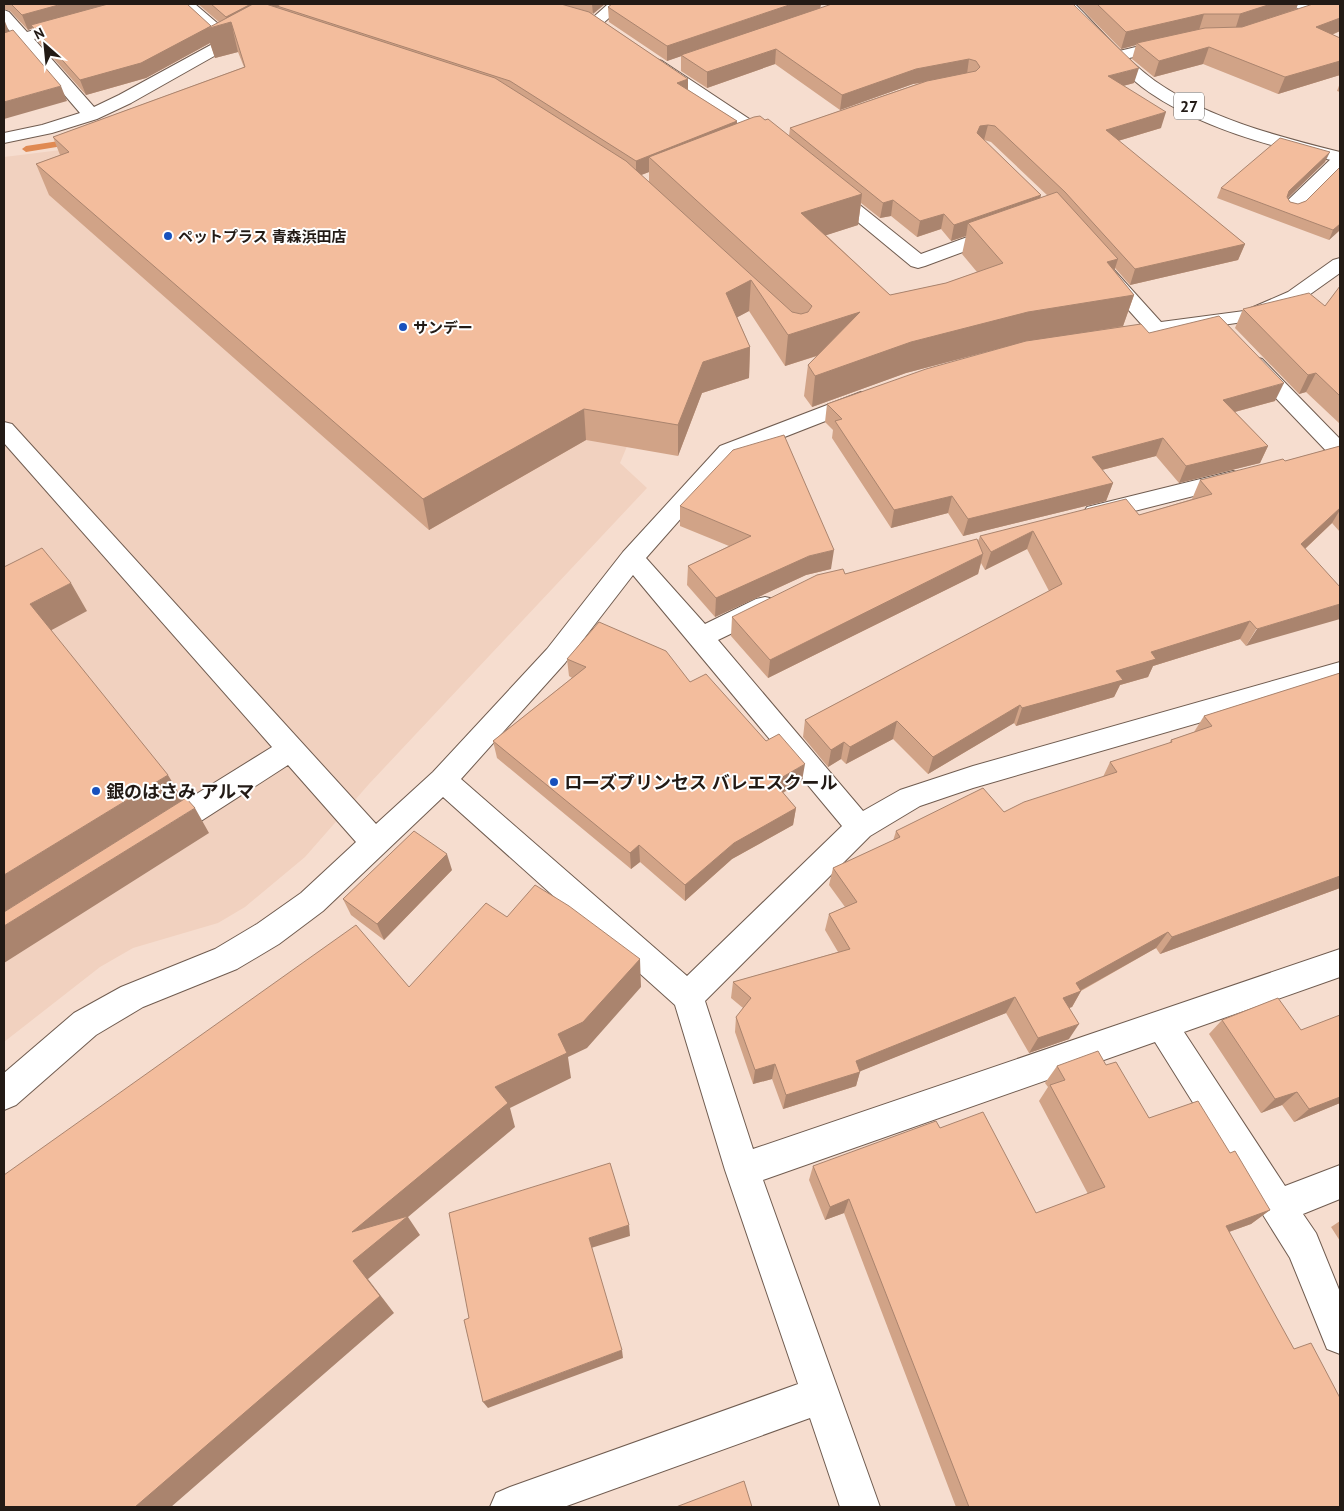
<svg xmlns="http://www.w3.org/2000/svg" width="1344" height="1511" viewBox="0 0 1344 1511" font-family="'PT Sans','Noto Sans JP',sans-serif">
<rect width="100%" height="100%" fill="#f6ddcf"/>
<path fill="#f1d1bf" d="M61 150 665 356 620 463 647 488 369 784 305 857 245 907 218 923 133 948 100 967 4 1042V157Z"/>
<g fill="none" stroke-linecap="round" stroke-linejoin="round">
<path fill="#e08a53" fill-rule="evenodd" d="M72 139 75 140V144L26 152 22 149 26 146Z"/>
<defs>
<path id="minor" d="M125 4H149L146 7 34 39 94 107 119 95 218 41 179 4H195L230 34 285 4H304L301 7 131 103 97 119 52 133 4 143V133L42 125 80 113 20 43 4 48V38L13 35 4 24V10L9 12 27 32Z
M608 4H625L601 25H591L588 22Z
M1292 4H1310L1321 11 1318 14 1286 25 1281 23 1278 20 1281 17 1300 10Z
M1169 39 1175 41 1177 44 1175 47 1117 61 1111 59 1109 56 1111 53Z
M656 59 662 61 778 138 781 142 778 146 772 147 766 146 650 67 648 64 650 61Z
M1340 155V170L1300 210 1293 212 1286 210 1284 206 1286 202 1334 156Z
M830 185 836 186 921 254 992 228 999 226 1006 228 1008 232 1006 236 925 266 918 268 911 266 824 194 821 190 824 186Z
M1340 258V273L1302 300 1256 320 1110 342 1103 340 1100 336 1103 332 1142 325 1100 278 1097 274 1100 270 1107 268 1114 270 1161 322 1244 311 1288 292 1333 260Z
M1255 357 1262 359 1340 439V459L1332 457 1248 369 1244 364 1248 359Z
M861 392 869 394 872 399 869 404 736 456 646 558 705 624 756 599 765 597 774 599 778 606 774 613 718 640 863 811 900 790 973 766 1340 662V682L973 788 920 806 870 836 705 1001 753 1149 1340 949V977L1184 1032 1285 1186 1340 1165V1199L1303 1214 1316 1233 1340 1292V1354L1327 1349 1290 1258 1155 1042 763 1180 880 1507H840L810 1418 564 1507H490L496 1493 510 1487 798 1384 725 1170 675 1005 443 797 323 911 279 944 237 969 143 1007 96 1035 16 1105 4 1110V1073L74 1013 121 987 215 949 257 924 301 893 356 842 288 765 173 839 163 842 153 839 149 830 153 821 272 747 4 443V422L12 424 376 824 433 772 547 649 623 552 720 446ZM633 575 842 826 687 976 461 779 565 663Z
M1233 471 1241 474 1244 479 1241 484 1095 521 1087 519 1083 513 1087 507 1095 505Z"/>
<path id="major" d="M1060 4H1075C1101 30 1125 59 1155 81 1209 119 1277 136 1340 152V162C1276 148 1195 127 1142 87 1123 72 1107 55 1090 37 1080 27 1067 16 1060 4Z"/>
</defs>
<use href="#minor" stroke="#705c50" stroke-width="2"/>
<use href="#major" stroke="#705c50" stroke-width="2"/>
<use href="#minor" fill="#fff" fill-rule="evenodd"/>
<use href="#major" fill="#fff" fill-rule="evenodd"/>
</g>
<path fill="#d1a387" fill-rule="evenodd" d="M4 4H187L211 27 219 22 198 4H605L592 14 688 79V90L737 121V123L765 120 789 136 790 128 920 83 913 84 840 110 775 64 707 88 681 71V56L667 61 609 22 608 7 612 4H821L820 8 1134 83 1123 86 1161 128 1118 141 1245 244 1238 260 1130 285 1115 268 1114 270 1134 295 1123 326 1149 333 1275 401 1235 412 1268 446 1260 463 1179 483 1156 456 1102 470 1113 483 1106 501 963 536 948 513 891 528 832 438 833 430 825 422 827 404 1012 345 906 373 812 407 804 396 808 365 817 356 785 366 749 311 737 317 750 347 749 378 702 393 678 456 586 440 429 530 49 195 36 164 60 155 53 137 244 67 238 52 215 58 210 43 146 78 86 95 37 40 33 28 28 30 10 11 4 9ZM984 140 991 142 1048 196 1040 198 1041 195ZM649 172V182L641 175ZM861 203 880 218 891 216 917 237 941 229 951 241 966 236 962 254 977 272 946 283 890 295 826 235 858 225Z
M1077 4H1298L1296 9 1340 4V31L1332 35 1340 38V75L1278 94 1203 64 1154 77 1132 59 1136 45 1121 49Z
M1340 83V92L1337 91Z
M1325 162 1287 198 1290 202 1298 204 1306 201 1340 167V230L1329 240 1217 198 1221 188Z
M1340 286V424L1306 392 1299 394 1235 328 1243 309 1325 306Z
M1340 446V532L1332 523 1305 549 1246 646 1240 639 1153 666 1148 677 1120 685 1114 697 1016 726 1014 723 928 774 893 739 846 764 841 759 828 767 803 737 805 720 1049 591 1027 549 985 570 981 563 978 574 768 678 731 636 732 617 845 574 978 541 980 536 1139 515 1192 499 1200 480 1285 461Z
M680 506 831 569 806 575 715 617 687 585 688 566 729 546 680 526Z
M567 659 690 682 802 781 783 793 796 808 793 825 732 859 685 901 640 862 631 869 497 758 493 741 572 678 569 676Z
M1340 673V888L1160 954 1156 948 1081 991 1072 1007 1069 1008V1039L1029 1053 1006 1013 860 1071 856 1086 783 1109 772 1079 753 1084 735 1032 736 1017 743 1008 731 998 733 982 838 952 825 930 829 914 845 907 829 885 833 868 893 841 896 831 1004 812 1103 777 1110 762 1169 744 1171 740 1194 732 1204 716Z
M452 870 384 940 351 915 343 899Z
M1222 1020 1340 1103 1294 1122 1282 1105 1261 1113 1209 1034Z
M1106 1065 1149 1118 1230 1153 1270 1210 1251 1224 1229 1232 1340 1507H956L844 1213 825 1220 809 1180 813 1166 940 1128 1036 1213 1088 1194 1039 1101 1048 1087 1045 1083 1057 1066Z
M1340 1221V1241L1331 1227Z"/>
<path fill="#aa846e" d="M62 4H119L31 25 33 28 28 30 22 15Z
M251 4H282L233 30 231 22 238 52 215 58 210 43 146 78 86 95 80 80 211 26V28L228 23 226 17Z
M592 4H605L593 14Z
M792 4H821L820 9 667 61V46Z
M1271 4H1298L1296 9 1235 30 1240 14Z
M1204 14 1199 30 1137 43 1136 45 1121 49 1126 32Z
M1340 18V31L1309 44 1316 27Z
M4 19 10 34 4 36Z
M1209 47 1203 64 1154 77 1159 61Z
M776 49 775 64 707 88V72Z
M969 59 967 74 913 84 840 110 842 95 916 69Z
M1340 61V75L1278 94 1285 77Z
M1139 68 1134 83 1104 91 1108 76Z
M688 79V94L677 83Z
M61 86 67 101 4 119V102Z
M1166 112 1161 128 1101 146 1106 130Z
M737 121V137L649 157V172L636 177V161Z
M988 125 984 140 977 133 980 126Z
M1330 152 1325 162 1285 201 1289 191Z
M862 194 858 225 799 244 801 213Z
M1041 195 1037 210 968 223 966 236 951 241 954 225Z
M893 200 891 216 880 218 883 203Z
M944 214 941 229 917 237 920 221Z
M1340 224V230L1329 240 1333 230Z
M1245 244 1238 260 1130 285 1135 269Z
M1118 259 1108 290 1107 262Z
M751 280 749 311 725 324 726 293Z
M1134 295 1123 326 1020 343 906 373 812 407 815 376 911 342 1028 312Z
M860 312 856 343 785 366 788 335Z
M750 347 749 378 702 393 678 456V425L703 362Z
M1316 373 1306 392 1299 394 1308 375Z
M1284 383 1275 401 1216 417 1223 400Z
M584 409 586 440 429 530 423 499Z
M1163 438 1156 456 1086 474 1092 457Z
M1268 446 1260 463 1179 483 1186 466Z
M1113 483 1106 501 963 536 968 519Z
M952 496 948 513 891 528 894 510Z
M1340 508V510L1332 523 1290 563 1301 544Z
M1033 531 1027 549 985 570 991 552Z
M834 550 831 569 806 575 715 617 716 598 809 556Z
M983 554 978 574 768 678 770 660Z
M71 583 87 611 48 632 30 604Z
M1340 604V619L1246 646 1257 629Z
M1250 621 1240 639 1153 666 1148 677 1120 685 1114 697 1016 726 1022 708 1116 671 1151 652Z
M1020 705 1014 723 928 774 933 757Z
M897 721 893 739 846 764 850 747Z
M844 742 841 759 828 767 831 750Z
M805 764 802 781 772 799 774 782Z
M168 775 183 800 4 912V875Z
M195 808 209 833 4 963V926Z
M796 808 793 825 732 859 685 901V885L734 843Z
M639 845 640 862 631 869 630 853Z
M447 854 452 870 384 940 377 924Z
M1340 876V888L1160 954 1172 937Z
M1168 932 1156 948 1076 993 1081 991 1072 1007 1054 1013 1063 998 1076 983Z
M640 959 641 987 587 1048 568 1057 571 1078 510 1108 515 1127 408 1217 420 1235 368 1279 394 1313 171 1507H135L353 1261 352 1232 495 1087 558 1034Z
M1015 997 1006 1013 851 1075 856 1061Z
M1079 1024 1069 1039 1029 1053 1038 1038Z
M775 1064 772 1079 753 1084 755 1070Z
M860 1072 856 1086 783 1109 786 1095Z
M1297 1092 1282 1105 1261 1113 1275 1099Z
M1340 1097V1103L1294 1122 1309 1109Z
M849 1199 844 1213 825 1220 830 1207Z
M1270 1210 1251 1224 1209 1239 1226 1226Z
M629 1225 630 1236 591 1248 589 1238Z
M622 1350 623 1358 488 1408 483 1402Z"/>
<path fill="#f3bd9d" stroke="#aa846e" d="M11 4H62L22 15Z
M108 4H187L211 26 141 63 80 80 31 25Z
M211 4H251L226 17Z
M253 4H266L495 78 626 161 792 312 801 314 808 312 812 306 649 157 754 117 760 116 765 120 768 119 862 194 801 213 890 295 946 283 1003 263 968 223 1057 192 1118 259 1107 262 1134 295 1028 312 911 342 815 376 808 365 860 312 788 335 751 280 726 293 750 347 703 362 678 425 584 409 423 499 36 164 69 152 53 137 245 67 231 22 206 29Z
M281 4H561L589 12 688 79 677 83 737 121 636 161 510 81 277 6Z
M612 4H792L667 46 608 7Z
M832 4H1073L1139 68 1108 76 1166 112 1106 130 1245 244 1135 269 1065 192 995 126 988 125 980 126 977 133 1041 195 954 225 944 214 920 221 893 200 883 203 790 128 927 81 976 71 980 67 976 61 969 59 916 69 842 95 776 49 707 72 681 55Z
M1097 4H1271L1240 14H1204L1126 32Z
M1313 4H1340V18L1316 27 1340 38V61L1285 77 1209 47 1159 61 1137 43 1205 28 1242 27Z
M13 30 61 86 4 102V33Z
M1280 138 1330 152 1289 191 1287 197 1290 202 1298 204 1306 201 1340 167V224L1333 230 1221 188Z
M1340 286V396L1316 373 1308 375 1243 309 1309 293 1325 306Z
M1219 316 1284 383 1223 400 1268 446 1186 466 1163 438 1092 457 1113 483 968 519 952 496 894 510 835 421 842 419 827 404 926 369 1026 341 1141 324 1149 333Z
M784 435 834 550 809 556 716 598 688 566 751 536 680 506 733 450Z
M1340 446V508L1301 544 1340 587V604L1257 629 1250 621 1151 652 1156 659 1116 671 1123 680 1022 708 1020 705 933 757 897 721 850 747 844 742 831 750 805 720 1062 584 1033 531 991 552 980 536 1126 499 1139 515 1212 494 1200 480 1283 459 1285 461Z
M977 539 983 554 770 660 732 617 817 575 843 569 845 574Z
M42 548 71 583 30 604 168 775 4 875V567Z
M599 622 666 651 690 682 706 674 766 741 779 734 805 764 774 782 796 808 734 843 685 885 639 845 630 853 493 741 586 667 567 659Z
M1340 673V876L1172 937 1168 932 1076 983 1081 991 1063 998 1079 1024 1038 1038 1015 997 856 1061 860 1072 786 1095 775 1064 755 1070 736 1017 751 998 733 982 850 949 829 914 857 902 833 868 900 837 896 831 983 788 1004 812 1024 802 1117 772 1110 762 1172 742 1171 740 1212 726 1204 716Z
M186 798 195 808 4 926V912Z
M414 831 447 854 377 924 343 899Z
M535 885 569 906 640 959 583 1022 558 1034 567 1053 495 1087 508 1103 352 1232 408 1216 353 1261 380 1296 135 1507H4V1175L356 925 409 987 486 903 507 917Z
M1278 998 1301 1030 1340 1015V1097L1309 1109 1297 1092 1275 1099 1222 1020Z
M1098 1051 1106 1065 1116 1062 1149 1118 1198 1101 1230 1153 1235 1151 1270 1210 1226 1226 1294 1349 1311 1343 1340 1398V1507H969L849 1199 830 1207 813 1166 936 1121 940 1128 983 1112 1036 1213 1105 1187 1050 1085 1065 1080 1057 1066Z
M610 1163 629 1225 589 1238 622 1350 483 1402 464 1320 469 1318 449 1213Z
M744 1481 752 1507H676Z"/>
<g fill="#1851bd" stroke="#fff" stroke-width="2">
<circle cx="168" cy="236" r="5"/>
<circle cx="403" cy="327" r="5"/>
<circle cx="554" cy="782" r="5"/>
<circle cx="96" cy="791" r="5"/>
</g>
<g text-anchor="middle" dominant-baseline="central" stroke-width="4" stroke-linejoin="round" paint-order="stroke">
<g font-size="15" font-weight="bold" fill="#221a15" stroke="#fff" text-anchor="start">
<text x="178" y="236">ペットプラス 青森浜田店</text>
<text x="413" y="327">サンデー</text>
</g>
<rect fill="#fff" stroke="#645f5b" stroke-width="1" x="1174" y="92.5" width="30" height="27" rx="4"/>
<g font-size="16" font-weight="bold" fill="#221a15">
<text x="1189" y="106">27</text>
</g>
<g font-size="18" font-weight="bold" fill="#221a15" stroke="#fff" text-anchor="start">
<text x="564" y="782">ローズプリンセス バレエスクール</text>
<text x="106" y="791">銀のはさみ アルマ</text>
</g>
</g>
<rect width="1344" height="1511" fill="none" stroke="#221a15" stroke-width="10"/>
<g transform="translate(45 45) rotate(333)" stroke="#ffffff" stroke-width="4" paint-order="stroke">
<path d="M0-4L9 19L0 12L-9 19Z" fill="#221a15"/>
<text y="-8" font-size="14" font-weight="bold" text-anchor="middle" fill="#221a15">N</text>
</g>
</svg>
